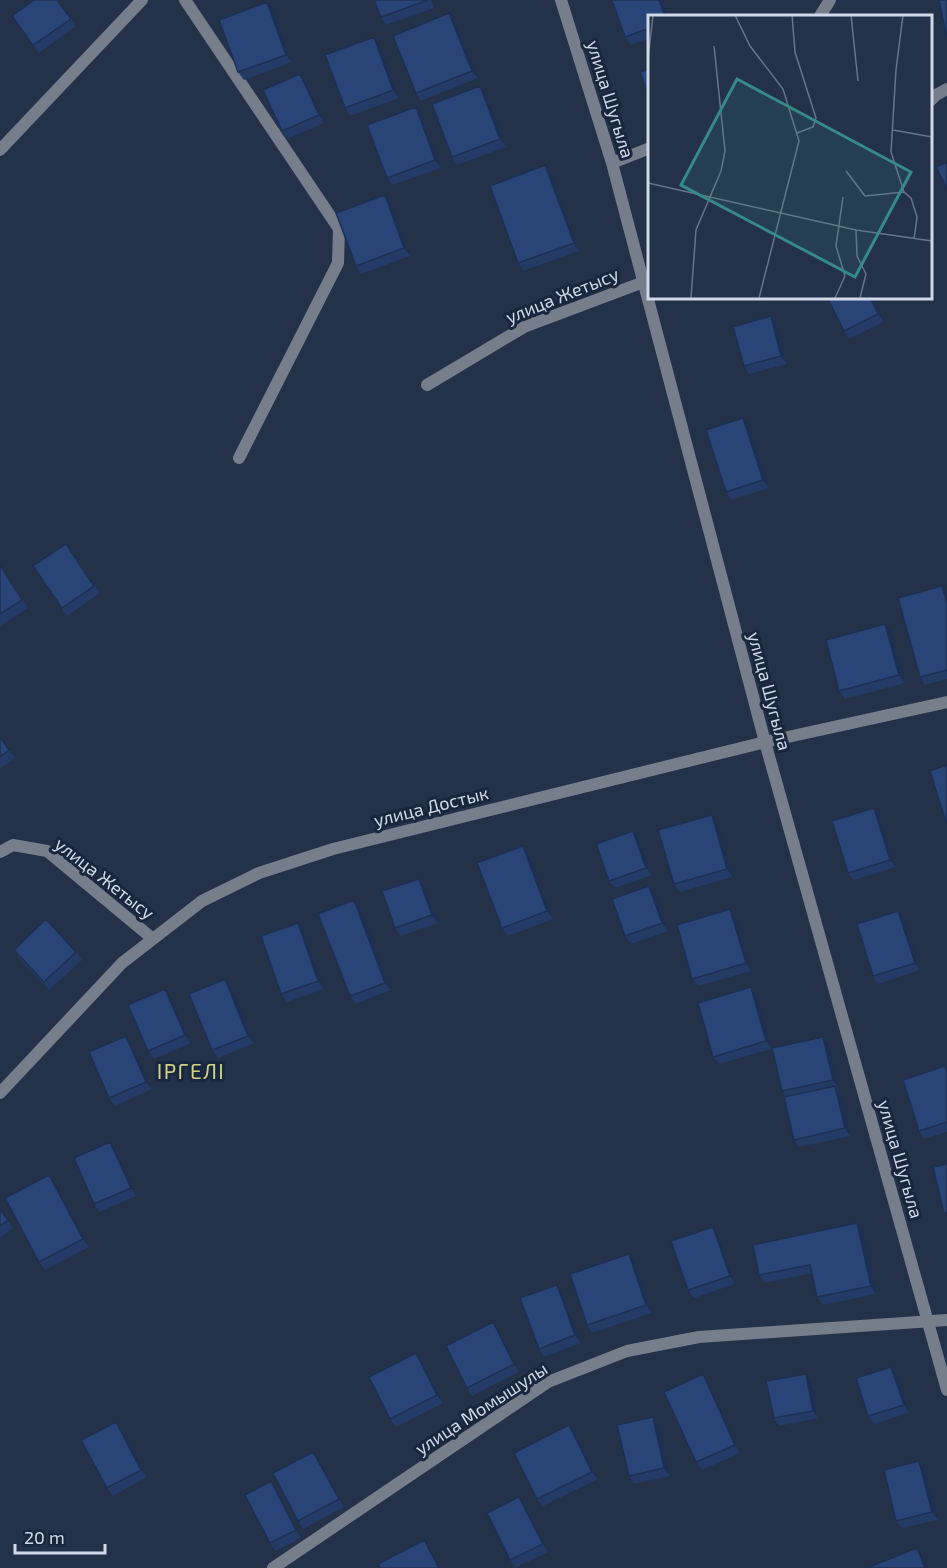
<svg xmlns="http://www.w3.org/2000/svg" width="947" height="1568" viewBox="0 0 947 1568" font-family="'Exo 2',sans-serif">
<rect width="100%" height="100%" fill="#233149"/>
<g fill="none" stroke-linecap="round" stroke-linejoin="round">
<path stroke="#777e8b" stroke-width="12" d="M185 0 339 229 338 263 239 458
M561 0 612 163 765 742 947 1390
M820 16 830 0
M930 101 936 95 947 89
M0 150 142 0
M612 163 650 148
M427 385 524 327 649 280
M0 852 13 845 47 851 153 939
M0 1093 122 963 202 901 259 873 333 849 765 742 947 702
M273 1568 548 1382 627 1351 699 1337 947 1320"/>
</g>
<path fill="#233b66" d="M57 0 76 26 39 53 12 16Z
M374 0H431L434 8 386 25 381 17Z
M267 2 273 9 292 62 244 80 238 72Z
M449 13 455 21 478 78 421 101 416 93Z
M650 16V38L631 45 625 37Z
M379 45 399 98 350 116 345 108Z
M306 82 324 123 287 139 282 131Z
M486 94 506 147 457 165 452 157Z
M416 107 421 115 441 168 392 185 387 178Z
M545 165 551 173 579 251 523 271 518 263Z
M385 195 390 203 410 256 361 274 356 266Z
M872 297 884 322 849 339 844 331Z
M771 316 776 324 787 364 749 374 744 366Z
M749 426 769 488 731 500 726 492Z
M66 544 100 593 67 616 33 566Z
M0 565 28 608 0 626Z
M947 592V679L925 685 920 677Z
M891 632 905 683 845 699 839 691Z
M0 737 15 758 0 769Z
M874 808 879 815 896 867 854 880 848 873Z
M712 815 717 823 733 877 680 892 674 884Z
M638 838 652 875 615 888 609 881Z
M523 846 528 853 553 919 508 936 502 928Z
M419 879 424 886 438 923 401 936 395 928Z
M649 886 655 894 668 931 631 944 625 936Z
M354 900 360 908 391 990 355 1004 350 996Z
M730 909 735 917 751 971 698 986 692 979Z
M898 911 904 919 920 970 878 984 873 976Z
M304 931 324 989 287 1002 281 994Z
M14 950 76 952 82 960 49 990 19 958Z
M225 979 231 987 254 1043 218 1058 212 1050Z
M751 987 756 995 772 1049 719 1064 713 1057Z
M165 989 170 997 191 1043 154 1059 148 1051Z
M126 1036 131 1044 152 1089 115 1106 109 1098Z
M829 1045 838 1088H837L841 1094 850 1136 799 1147 794 1140 785 1096 782 1091Z
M947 1069V1132L924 1139 919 1131Z
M116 1150 136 1196 99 1212 94 1204Z
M55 1183 89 1247 45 1270 39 1262Z
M0 1210 13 1228 0 1238Z
M857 1223 863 1230 876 1294 823 1305 817 1297 812 1273 765 1283 759 1275Z
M713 1227 718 1234 735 1284 694 1298 688 1290Z
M635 1262 652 1313 592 1333 587 1325Z
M562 1293 581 1343 544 1357 539 1349Z
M493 1322 498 1330 519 1372 472 1396 467 1388Z
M416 1353 422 1361 443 1403 396 1427 390 1419Z
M703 1374 708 1382 740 1453 702 1470 696 1462Z
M806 1374 811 1381 818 1418 779 1426 774 1418Z
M897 1375 909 1413 874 1424 868 1416Z
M653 1417 658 1425 670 1476 634 1484 629 1476Z
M569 1425 575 1433 598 1479 543 1506 537 1499Z
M121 1429 147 1477 113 1496 107 1488Z
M319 1459 344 1507 303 1529 298 1521Z
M919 1461 925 1469 938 1520 902 1528 896 1521Z
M276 1489 301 1538 275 1551 270 1543Z
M525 1505 548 1552 515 1568 510 1560Z"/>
<path fill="#1d3053" d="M659 0H662L668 16H665Z
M267 2 273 9 292 62 286 55Z
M449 13 455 21 478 78 472 71Z
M374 37 379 45 399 98 393 90Z
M300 74 306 82 324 123 319 115Z
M480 86 486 94 506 147 500 139Z
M416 107 421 115 441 168 435 160Z
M545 165 551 173 579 251 574 243Z
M385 195 390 203 410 256 404 248Z
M870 297H872L884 322 878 314Z
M771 316 776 324 787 364 781 356Z
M743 418 749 426 769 488 763 480Z
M942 586 947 592V603Z
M885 624 891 632 905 683 899 675Z
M874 808 879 815 896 867 890 860Z
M712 815 717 823 733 877 727 869Z
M633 831 638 838 652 875 646 868Z
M523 846 528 853 553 919 547 911Z
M419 879 424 886 438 923 432 915Z
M649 886 655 894 668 931 662 923Z
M354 900 360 908 391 990 385 983Z
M730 909 735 917 751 971 746 963Z
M898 911 904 919 920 970 915 963Z
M298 923 304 931 324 989 318 981Z
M225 979 231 987 254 1043 248 1036Z
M751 987 756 995 772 1049 766 1041Z
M165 989 170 997 191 1043 185 1035Z
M126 1036 131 1044 152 1089 146 1082Z
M823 1037 829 1045 838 1088 833 1080Z
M835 1086 841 1094 850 1136 845 1128Z
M110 1142 116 1150 136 1196 131 1188Z
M49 1175 55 1183 89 1247 83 1239Z
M857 1223 863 1230 876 1294 871 1286Z
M713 1227 718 1234 735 1284 730 1276Z
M629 1254 635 1262 652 1313 646 1305Z
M557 1285 562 1293 581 1343 575 1335Z
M493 1322 498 1330 519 1372 514 1364Z
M416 1353 422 1361 443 1403 437 1395Z
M891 1367 897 1375 909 1413 904 1405Z
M703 1374 708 1382 740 1453 735 1445Z
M806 1374 811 1381 818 1418 813 1411Z
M653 1417 658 1425 670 1476 664 1468Z
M116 1422 121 1429 147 1477 141 1470Z
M569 1425 575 1433 598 1479 592 1472Z
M313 1452 319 1459 344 1507 339 1499Z
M919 1461 925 1469 938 1520 932 1512Z
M271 1481 276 1489 301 1538 296 1530Z
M519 1497 525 1505 548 1552 543 1544Z
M424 1540 429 1548 440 1568H439Z
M917 1548 922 1556 927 1568H925Z"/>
<path fill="#294577" stroke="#1d3053" stroke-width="1.5" d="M34 0H57L71 19 33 45 12 16Z
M374 0H428L381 17Z
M612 0H659L665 16H650V28L625 37Z
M939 0H947V38Z
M267 2 286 55 238 72 219 20Z
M449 13 472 71 416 93 393 36Z
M374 37 393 90 345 108 325 55Z
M650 69V100L640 72Z
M300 74 319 115 282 131 263 90Z
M480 86 500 139 452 157 432 104Z
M416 107 435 160 387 178 367 125Z
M947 162V188L936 167Z
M545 165 574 243 518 263 490 186Z
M385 195 404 248 356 266 336 213Z
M827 297H870L878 314 844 331Z
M771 316 781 356 744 366 733 327Z
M743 418 763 480 726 492 706 430Z
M66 544 94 586 62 608 33 566Z
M0 565 22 600 0 614Z
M942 586 947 603V670L920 677 898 598Z
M885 624 899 675 839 691 826 640Z
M0 737 9 750 0 757Z
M947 765V822H946L930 771Z
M874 808 890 860 848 873 832 821Z
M712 815 727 869 674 884 658 830Z
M633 831 646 868 609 881 596 844Z
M523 846 547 911 502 928 477 863Z
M419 879 432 915 395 928 382 891Z
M649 886 662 923 625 936 612 899Z
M354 900 385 983 350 996 318 914Z
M730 909 746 963 692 979 677 925Z
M898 911 915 963 873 976 857 924Z
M46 919 76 952 44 982 14 950Z
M298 923 318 981 281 994 261 936Z
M225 979 248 1036 212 1050 189 994Z
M751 987 766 1041 713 1057 698 1003Z
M165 989 185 1035 148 1051 128 1005Z
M126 1036 146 1082 109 1098 89 1052Z
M823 1037 833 1080 782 1091 772 1048Z
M945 1066 947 1072V1122L919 1131 903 1080Z
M835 1086 845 1128 794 1140 784 1097Z
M110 1142 131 1188 94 1204 74 1158Z
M947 1164V1213H944L933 1167Z
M49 1175 83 1239 39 1262 5 1198Z
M0 1210 8 1220 0 1226Z
M857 1223 871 1286 817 1297 810 1265 759 1275 753 1245Z
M713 1227 730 1276 688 1290 671 1241Z
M629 1254 646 1305 587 1325 570 1274Z
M557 1285 575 1335 539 1349 520 1298Z
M493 1322 514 1364 467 1388 446 1346Z
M416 1353 437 1395 390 1419 369 1377Z
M891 1367 904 1405 868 1416 856 1378Z
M703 1374 735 1445 696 1462 664 1392Z
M806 1374 813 1411 774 1418 766 1381Z
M653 1417 664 1468 629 1476 617 1425Z
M116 1422 141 1470 107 1488 81 1440Z
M569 1425 592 1472 537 1499 514 1453Z
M313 1452 339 1499 298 1521 273 1473Z
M919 1461 932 1512 896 1521 884 1470Z
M271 1481 296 1530 270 1543 245 1495Z
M519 1497 543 1544 510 1560 487 1513Z
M424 1540 439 1568H380L378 1564Z
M917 1548 925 1568H867Z"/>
<g text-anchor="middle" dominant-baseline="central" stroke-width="6" stroke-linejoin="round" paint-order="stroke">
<g font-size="18" fill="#d0d9e9" stroke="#19273e">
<text transform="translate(611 99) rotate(73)">улица Шугыла</text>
<text transform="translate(562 295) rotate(-22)">улица Жетысу</text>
<text transform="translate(770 691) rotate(75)">улица Шугыла</text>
<text transform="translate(431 806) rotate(-14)">улица Достык</text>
<text transform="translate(105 878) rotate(38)">улица Жетысу</text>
<text transform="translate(901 1159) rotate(74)">улица Шугыла</text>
<text transform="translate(481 1408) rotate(-33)">улица Момышулы</text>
</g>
<g font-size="21" letter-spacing="1.5" fill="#d0d385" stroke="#19273e">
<text x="191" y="1070">ІРГЕЛІ</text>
</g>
</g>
<g transform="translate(648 15)">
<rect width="284" height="284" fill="#233149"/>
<path fill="none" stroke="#687489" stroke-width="1.5" d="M87 0 102 31 135 74 151 126 111 283M144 0 147 37 168 103 165 112 149 118M203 0 210 66M255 0 248 55 243 137 256 177M0 45 5 0M245 115 284 122M198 156 217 181 256 177 263 183 269 202 266 224M0 168 208 215 284 226M208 215 209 241 218 259 212 283M43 283 48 215 73 156 77 136 66 31M187 283 197 261 188 231 195 182"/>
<path fill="#368a87" fill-opacity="0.15" stroke="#368a87" stroke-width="3" d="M89 64 263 157 207 262 33 170Z"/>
<rect width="284" height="284" fill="none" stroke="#d0d9e9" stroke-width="3"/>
</g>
<path d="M15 1544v9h90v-9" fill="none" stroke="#d0d9e9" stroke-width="3"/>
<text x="24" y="1544" font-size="18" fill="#d0d9e9" stroke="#19273e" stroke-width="4.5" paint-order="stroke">20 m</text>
</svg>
